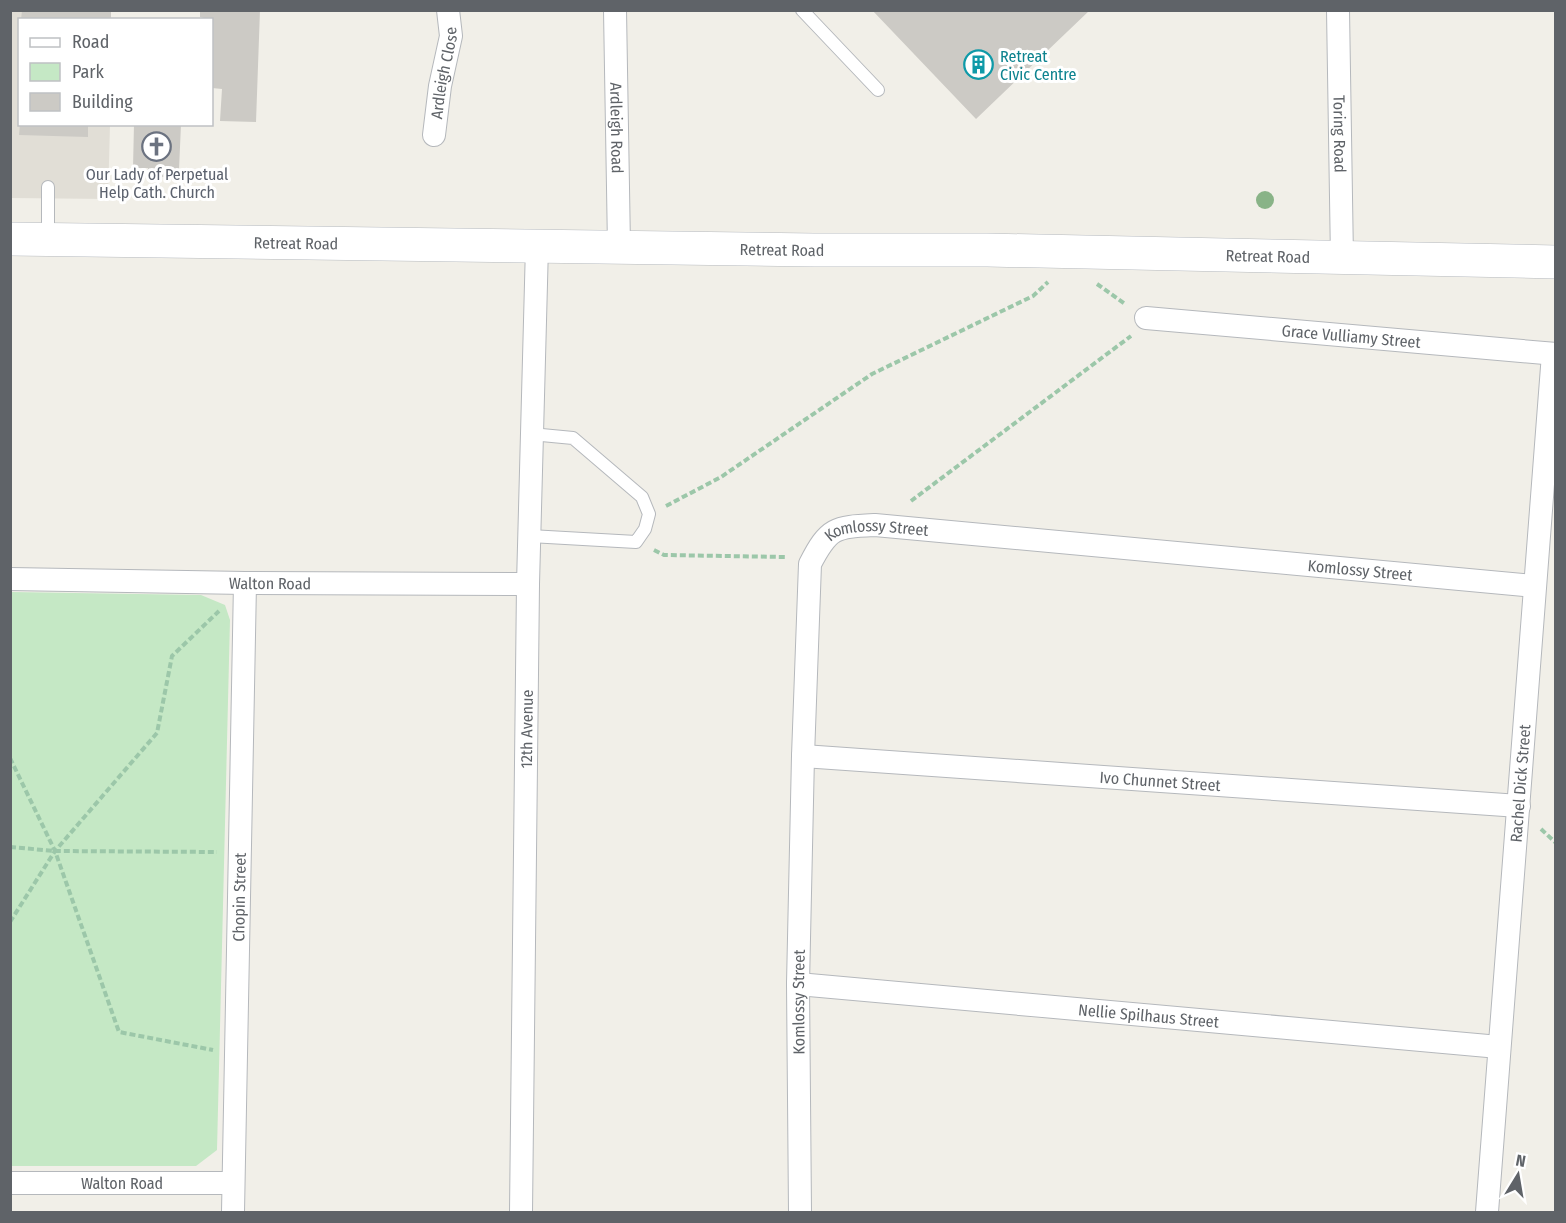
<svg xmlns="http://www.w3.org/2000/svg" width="1566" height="1223" viewBox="0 0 1566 1223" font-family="'Fira Sans Condensed',sans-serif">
<rect width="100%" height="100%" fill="#f1efe8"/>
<path fill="#e1ded6" d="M11 11H111V19L20 20V124L110 125 108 199 11 198Z"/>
<path fill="#c5e8c5" d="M11 592 201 595 225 605 230 620 217 1150 196 1166H11Z"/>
<path fill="#cccac5" d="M22 10H111V20H21Z
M200 10H260L256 122 220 121 222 89 212 88V20L200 17Z
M872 10H1090L976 119Z
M20 124H88V137L19 135Z
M134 124H181L179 170H164V177H147L148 168H133Z"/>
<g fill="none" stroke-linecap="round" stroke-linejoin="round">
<defs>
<path id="lane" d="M802 10 878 90
M48 239V187
M530 536 636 542 645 529 649 514 642 497 573 438 531 434"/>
<g id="street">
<path id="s1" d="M615 10 619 247"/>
<path id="s2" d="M1338 10 1342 259"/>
<path id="s3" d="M434 135 440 86 451 36 448 10"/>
<path id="s4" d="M1146 318 1556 354"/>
<path id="s5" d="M10 579 245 583 528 584"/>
<path id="s6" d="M803 756 1519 806"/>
<path id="s7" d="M798 984 1499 1047"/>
<path id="s8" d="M10 1183H233"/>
<path id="s9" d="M233 1212 245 583"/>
<path id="s10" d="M521 1212 528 584 537 246"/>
<path id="s11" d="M800 1212 798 984 803 756 810 564C829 527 835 527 875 525L1534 586"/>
<path id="s12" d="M1487 1212 1553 354"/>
</g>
<g id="secondary">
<path id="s13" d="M10 239 814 250H987L1556 262"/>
</g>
</defs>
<use href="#lane" stroke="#b5b8bc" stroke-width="14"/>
<use href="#street" stroke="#b5b8bc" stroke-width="24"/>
<use href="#secondary" stroke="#b6babf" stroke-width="34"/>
<path stroke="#9cc7a9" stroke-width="4" stroke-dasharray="6 3" stroke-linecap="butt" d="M1097 284 1125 304
M911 501 1131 336
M666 506 721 477 872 374 1033 296 1048 282
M654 550 664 555 786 557
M10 758 55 851 119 1032 213 1050
M1541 829 1556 843
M10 847 55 851 217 852
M10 922 55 851 157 733 172 656 219 611"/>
<use href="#lane" stroke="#fff" stroke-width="12"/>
<use href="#street" stroke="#fff" stroke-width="22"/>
<use href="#secondary" stroke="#fff" stroke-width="33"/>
</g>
<circle fill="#89b387" cx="1265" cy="200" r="9"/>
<defs>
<symbol id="building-ring" viewBox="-11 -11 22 22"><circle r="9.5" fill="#fff" stroke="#0f9aa8" stroke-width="1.5"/><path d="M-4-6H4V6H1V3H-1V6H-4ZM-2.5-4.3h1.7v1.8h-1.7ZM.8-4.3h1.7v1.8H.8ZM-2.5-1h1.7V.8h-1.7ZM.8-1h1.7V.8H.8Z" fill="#0f9aa8"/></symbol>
<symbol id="church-ring" viewBox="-11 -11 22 22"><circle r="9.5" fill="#fff" stroke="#6b7280" stroke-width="1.5"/><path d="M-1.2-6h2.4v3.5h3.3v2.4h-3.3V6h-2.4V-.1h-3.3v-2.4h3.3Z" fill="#6b7280"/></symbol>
</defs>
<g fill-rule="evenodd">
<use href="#building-ring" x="962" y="48" width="33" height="33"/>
<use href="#church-ring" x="140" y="130" width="33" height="33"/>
</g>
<g text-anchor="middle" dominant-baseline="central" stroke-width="6" stroke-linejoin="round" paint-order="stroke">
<g font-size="16" fill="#0d838f" stroke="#fff" text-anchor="start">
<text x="1000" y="56">Retreat<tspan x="1000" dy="18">Civic Centre</tspan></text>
</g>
<g font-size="16" fill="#5f6368" stroke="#fff">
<text stroke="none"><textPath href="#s3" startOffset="63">Ardleigh Close</textPath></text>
<text stroke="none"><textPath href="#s1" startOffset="118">Ardleigh Road</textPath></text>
<text stroke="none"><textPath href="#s2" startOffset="124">Toring Road</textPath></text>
<text stroke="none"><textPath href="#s13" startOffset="286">Retreat Road</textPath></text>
<text stroke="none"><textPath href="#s13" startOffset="772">Retreat Road</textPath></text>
<text stroke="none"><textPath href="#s13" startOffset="1258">Retreat Road</textPath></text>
<text stroke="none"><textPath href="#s4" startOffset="206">Grace Vulliamy Street</textPath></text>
<text stroke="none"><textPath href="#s11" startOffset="732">Komlossy Street</textPath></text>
<text stroke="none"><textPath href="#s11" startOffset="1218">Komlossy Street</textPath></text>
<text stroke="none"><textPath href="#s5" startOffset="260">Walton Road</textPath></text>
<text stroke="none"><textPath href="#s10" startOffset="483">12th Avenue</textPath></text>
<text stroke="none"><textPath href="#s6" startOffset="358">Ivo Chunnet Street</textPath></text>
<text stroke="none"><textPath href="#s12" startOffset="430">Rachel Dick Street</textPath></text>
<text stroke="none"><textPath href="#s9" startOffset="315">Chopin Street</textPath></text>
<text stroke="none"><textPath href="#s11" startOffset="210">Komlossy Street</textPath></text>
<text stroke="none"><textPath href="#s7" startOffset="352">Nellie Spilhaus Street</textPath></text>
<text stroke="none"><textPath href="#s8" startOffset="112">Walton Road</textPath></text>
</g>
<g font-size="16" fill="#5b616d" stroke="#fff">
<text x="157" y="174">Our Lady of Perpetual<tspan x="157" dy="18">Help Cath. Church</tspan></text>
</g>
</g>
<rect width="1566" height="1223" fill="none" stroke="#5f6368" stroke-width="24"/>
<rect x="18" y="18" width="195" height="108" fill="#ffffff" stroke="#bfc1c3" stroke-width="1.5"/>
<rect x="30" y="38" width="30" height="9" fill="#ffffff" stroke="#bfc1c3" stroke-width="1.5"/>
<text x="72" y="48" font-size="18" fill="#5f6368">Road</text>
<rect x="30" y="63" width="30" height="18" fill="#c5e8c5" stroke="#bfc1c3" stroke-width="1.5"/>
<text x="72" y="78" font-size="18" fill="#5f6368">Park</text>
<rect x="30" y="93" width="30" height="18" fill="#cccac5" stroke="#bfc1c3" stroke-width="1.5"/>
<text x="72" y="108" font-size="18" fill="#5f6368">Building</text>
<g transform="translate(1518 1175) rotate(11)" stroke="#ffffff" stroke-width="4.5" paint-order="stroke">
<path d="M0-4.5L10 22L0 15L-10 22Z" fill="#5f6368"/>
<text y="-9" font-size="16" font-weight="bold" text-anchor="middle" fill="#5f6368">N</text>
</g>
</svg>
